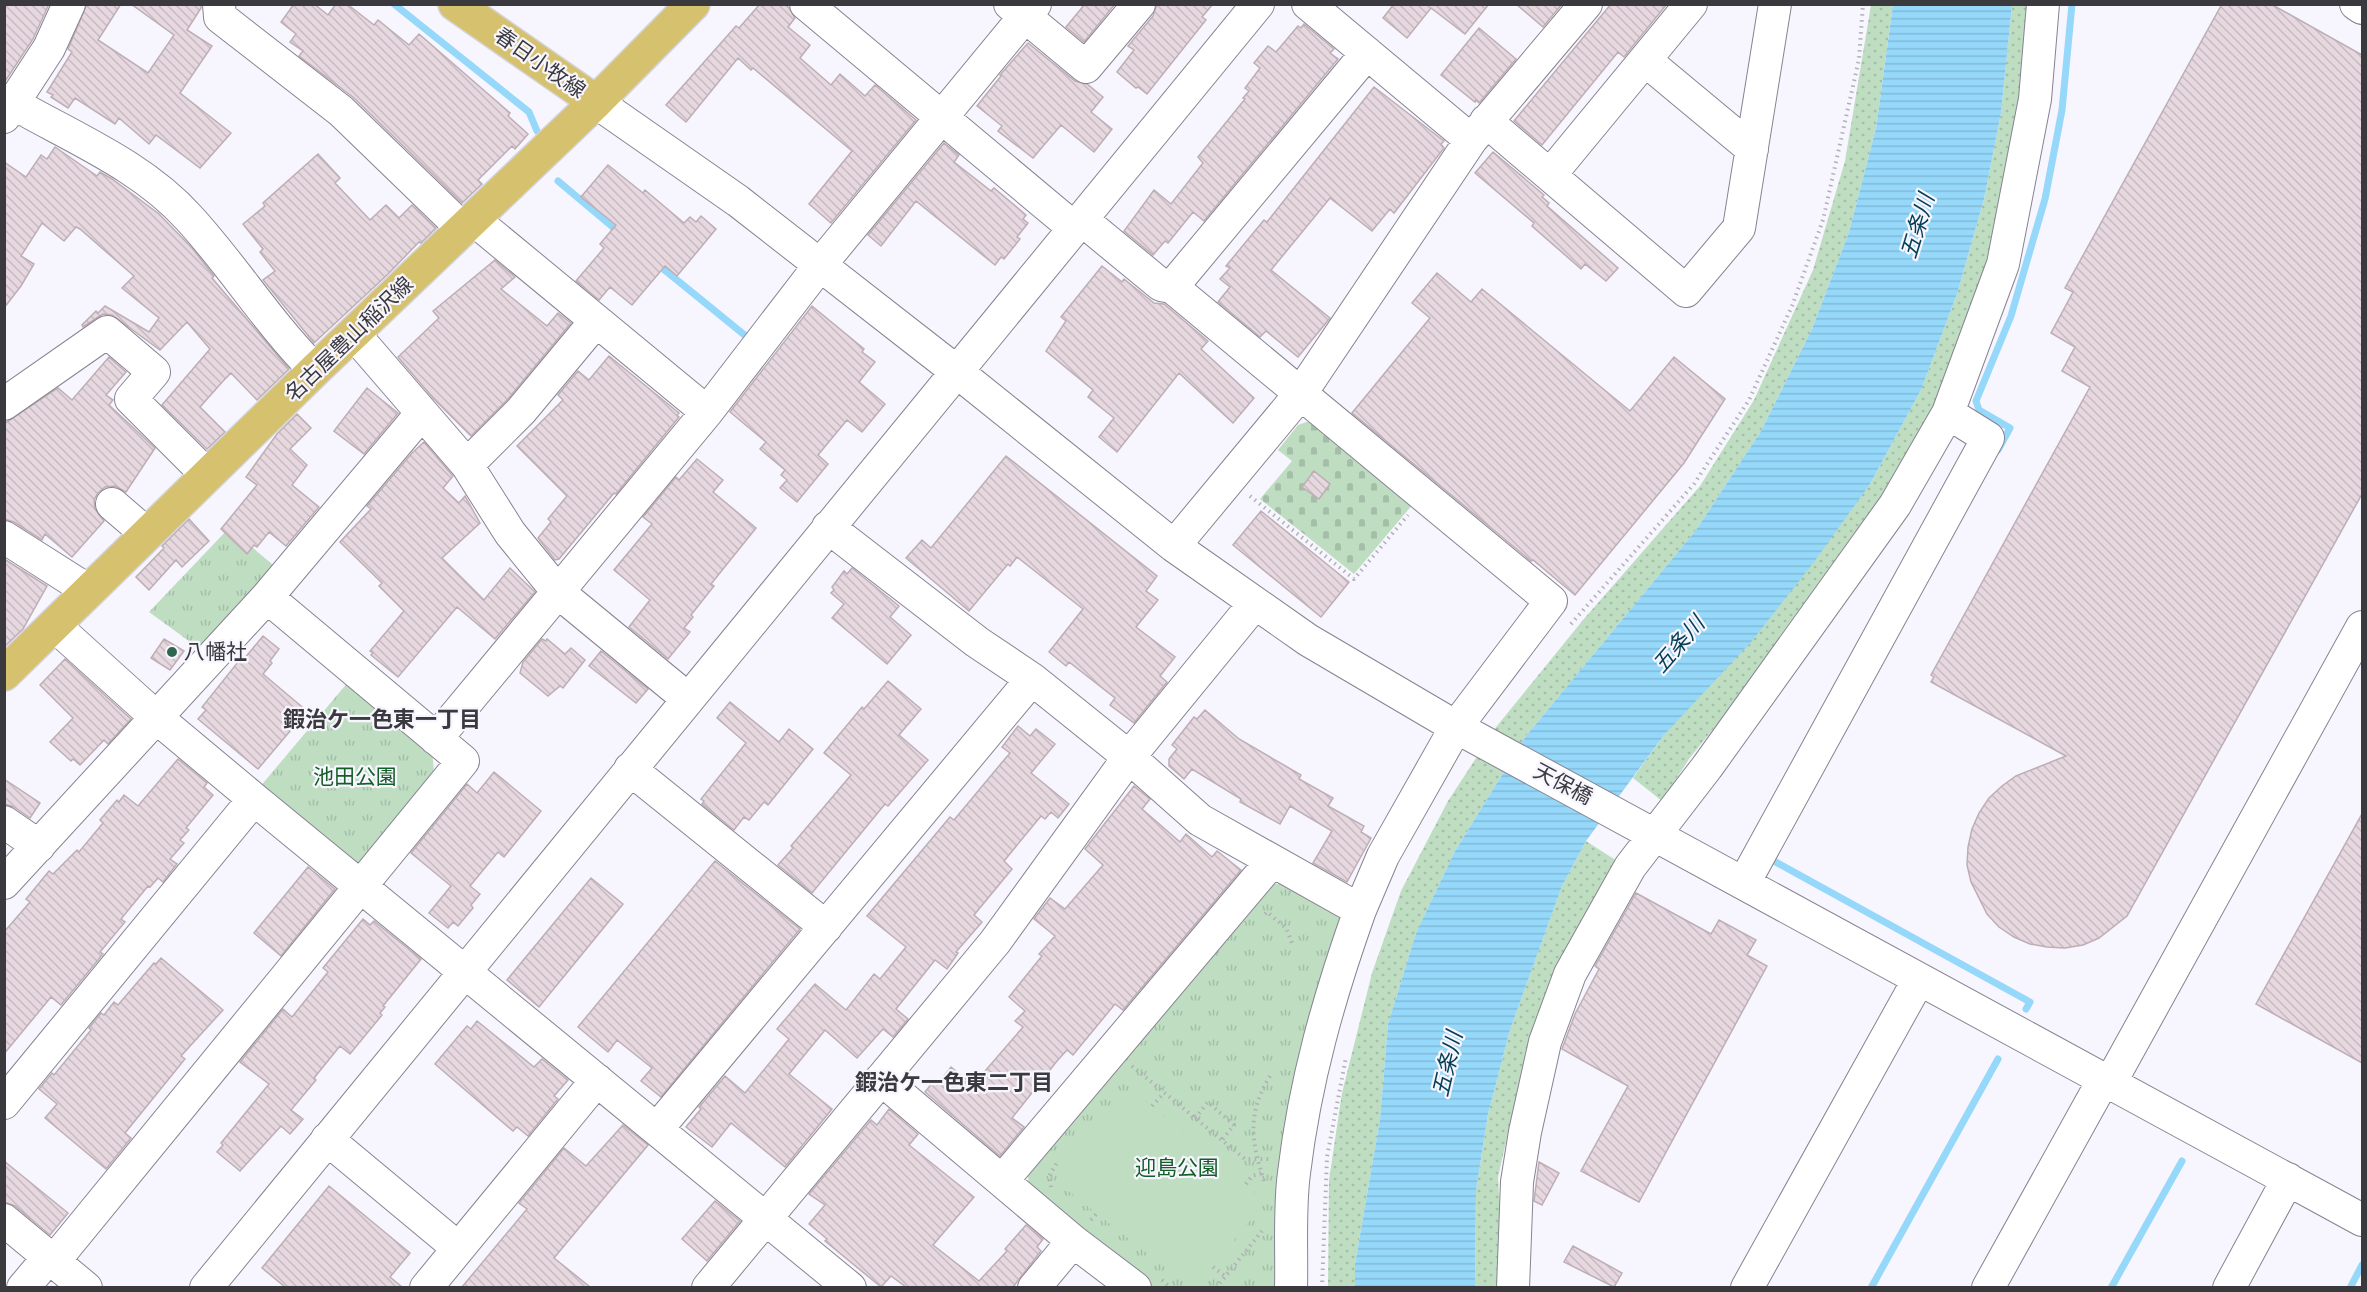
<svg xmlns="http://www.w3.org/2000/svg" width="2367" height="1292" viewBox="0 0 2367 1292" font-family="Jost,'Noto Sans JP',sans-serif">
<defs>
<pattern id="grass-dots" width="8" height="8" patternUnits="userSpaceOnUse" patternTransform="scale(1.5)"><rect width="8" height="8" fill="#beddc1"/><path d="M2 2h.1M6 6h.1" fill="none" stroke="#a4bea7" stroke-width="1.8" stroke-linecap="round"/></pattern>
<pattern id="cemetery-stones" width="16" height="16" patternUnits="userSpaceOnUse" patternTransform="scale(1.5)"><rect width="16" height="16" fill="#beddc1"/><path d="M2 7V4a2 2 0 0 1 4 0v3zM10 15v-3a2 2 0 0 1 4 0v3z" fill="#a4bea7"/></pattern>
<pattern id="park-tufts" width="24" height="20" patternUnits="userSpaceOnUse" patternTransform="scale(1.5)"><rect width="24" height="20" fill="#beddc1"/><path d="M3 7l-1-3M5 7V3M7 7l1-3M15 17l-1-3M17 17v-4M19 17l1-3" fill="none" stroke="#a4bea7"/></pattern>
<pattern id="water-rules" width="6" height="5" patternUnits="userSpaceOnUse" patternTransform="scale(1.5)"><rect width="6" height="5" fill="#95d8fa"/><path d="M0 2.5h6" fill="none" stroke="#81bad7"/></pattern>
<pattern id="building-back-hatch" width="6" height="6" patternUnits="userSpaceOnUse" patternTransform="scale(1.5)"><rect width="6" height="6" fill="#e7d8e0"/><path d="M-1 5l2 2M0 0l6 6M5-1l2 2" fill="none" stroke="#c7bac1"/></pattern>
</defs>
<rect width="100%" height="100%" fill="#f7f5fe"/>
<path fill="url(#grass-dots)" d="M1871 5H1893L1876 128 1849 232 1812 329 1761 431 1696 530 1526 736 1455 851 1416 933 1388 1024 1380 1119 1355 1264V1287L1328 1288 1329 1180 1342 1093 1372 973 1401 891 1448 801 1497 726 1583 620 1700 486 1754 400 1813 270 1845 161Z
M2012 5H2036L1996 262 1949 395 1799 622 1689 759 1662 801 1633 778 1664 735 1870 484 1921 390 1957 294 1984 199 2001 113Z
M1586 841 1617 861 1537 1027 1516 1098 1498 1177 1504 1287 1475 1288 1476 1191 1488 1114 1510 1030 1562 886Z"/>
<path fill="url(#cemetery-stones)" d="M1312 420 1413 504 1354 574 1260 499 1292 461 1278 450 1298 425Z"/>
<path fill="url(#park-tufts)" d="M229 528 278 569 204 652 149 612Z
M349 681 432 750 435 783 359 869 259 788Z
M1272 884H1281L1341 917 1282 1287H1153L1082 1234 1029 1188 1028 1176Z"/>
<path fill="#beddc1" d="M1142 1098 1254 1191 1253 1217 1205 1276 1180 1279 1067 1190 1064 1161 1115 1101Z"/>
<path fill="url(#water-rules)" d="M1893 5H2012L2001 113 1984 199 1957 294 1921 390 1870 484 1814 562 1751 642 1664 735 1586 841 1562 886 1510 1030 1488 1114 1476 1191 1475 1287 1355 1288V1264L1380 1119 1388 1024 1416 933 1455 851 1526 736 1696 530 1761 431 1812 329 1849 232 1876 128Z"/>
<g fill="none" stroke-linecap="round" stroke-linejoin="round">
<path stroke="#95d8fa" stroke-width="7" d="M394 4 529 112 537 131
M558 181 620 233
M656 263 747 337
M1998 450 2010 428 1979 410 1976 401 2011 316 2045 199 2062 110 2072 4
M1774 856 1772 860 2030 1002 2026 1009
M1871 1288 1998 1059
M2111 1288 2182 1161
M2350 1288 2362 1265"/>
</g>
<path fill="url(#building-back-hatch)" stroke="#bdaeb5" stroke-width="1.5" d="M4 4H49L33 39 4 83Z
M87 4H121L98 40 148 73 174 35 131 4H201V8L187 30 212 46 180 93 231 133 200 168 156 135 149 144 119 118 115 124 75 98 68 108 51 97 53 95 47 92 72 52 68 49Z
M294 4H314L328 15 336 4H347L374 25 378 20 409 45 419 34 510 113 508 116 528 134 515 149 512 146 478 180 482 184 462 203 354 98 299 56 303 51 290 42 296 34 281 22Z
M760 4H784L789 8 795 18 788 27 810 45 800 58 831 85 840 74 865 96 875 85 916 120 831 223 809 204 852 151 753 68 751 70 738 58 686 122 666 105 736 26 739 28Z
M1085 4H1115L1084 42 1066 27Z
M1157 4H1213L1202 17 1206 20 1147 94 1138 87 1136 88 1117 72 1134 50 1128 46 1153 16Z
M1394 4H1489L1465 34 1431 8 1407 38 1383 18Z
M1516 4H1562L1543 27Z
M1611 4H1667L1624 57 1618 52 1542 145 1514 121Z
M2222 4H2271L2362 55V494L2127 916 2099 938 2083 945 2065 948 2047 947 2030 944 2014 937 1999 927 1987 914 1971 882 1967 865 1968 847 1972 829 1979 813 1989 798 2002 786 2016 776 2066 756 1931 682 1934 677 1931 675 2090 387 2062 371 2075 347 2051 333 2073 292 2065 288Z
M1304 24 1334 49 1330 53 1338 59 1204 221 1193 212 1168 243 1165 241 1153 255 1124 231 1154 190 1171 204 1203 163 1198 157 1245 99 1243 98 1249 91 1245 88 1260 68 1254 63 1268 46 1276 52 1298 26 1301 28Z
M1479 28 1516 59 1479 103 1476 100 1475 102 1441 75Z
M1028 43 1075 81 1087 84 1103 97 1091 112 1112 129 1094 152 1061 125 1033 158 998 131 1002 126 977 106 1001 76 1000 75Z
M1374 87 1444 141 1441 144 1444 148 1394 213 1390 209 1372 231 1330 198 1271 270 1330 318 1298 357 1266 331 1260 337 1218 302 1230 287 1220 279 1230 268 1226 266 1264 220 1267 222Z
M944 143 959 155 954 162 991 191 994 188 1026 215 1023 219 1028 223 1017 237 1020 239 1004 259 1001 257 995 265 916 201 881 246 868 235Z
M55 147 97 176 100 172 112 179 159 214 192 248 214 276 212 278 289 369 257 400 231 373 224 380 200 407 225 432 207 449 162 405 210 349 187 322 160 350 112 315 103 314 83 327 82 325 96 311 98 313 105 306 149 332 159 318 122 288 134 276 80 229 76 227 64 241 42 223 21 256 34 264 21 286 4 308V162L26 177 41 155 47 159Z
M1493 152 1544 195 1542 197 1549 203 1547 206 1618 268 1606 281 1585 264 1581 269 1532 226 1534 223 1475 173Z
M318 154 340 178 335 183 370 220 386 205 399 218 412 205 436 228 421 243 419 242 388 274 314 343 263 280 275 271 260 252 263 249 243 224 265 206 263 203Z
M608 165 643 193 645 190 684 223 690 217 696 222 701 216 716 229 677 276 665 266 632 305 610 287 599 300 576 281 604 248 600 244 616 225 581 197Z
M495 260 515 277 501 289 547 326 558 313 571 323 508 399 471 436 433 398 398 357 439 318 433 311Z
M1102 266 1122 282 1124 279 1154 303 1164 304 1208 341 1201 349 1254 398 1233 423 1179 373 1117 452 1099 437 1114 418 1088 397 1093 390 1046 351 1066 321 1061 317Z
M1437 273 1471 302 1482 289 1630 411 1674 357 1725 399 1684 463 1575 595 1533 560 1531 561 1352 413 1430 318 1412 303Z
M812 306 864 349 862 352 875 362 859 382 885 404 862 432 847 420 818 455 828 464 797 502 780 488 787 480 781 475 785 470 760 449 766 442 730 412Z
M609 356 679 413 677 415 679 417 616 494 614 493 559 559 555 560 538 538 551 522 548 519 567 496 517 446 563 400 558 395 578 371 589 380Z
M109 357 126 372 106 395 113 400 109 405 155 448 126 492 115 486 105 487 98 493 94 500 95 509 104 521 72 557 45 534 42 540 14 522 4 519V424L58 388 72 400Z
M367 388 398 413 364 454 334 431Z
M297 414 311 428 290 449 307 465 292 485 319 507 286 546 269 532 257 547 254 545 247 554 221 529 257 485 246 477 277 434Z
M424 442 453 476 443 488 459 503 465 496 480 523 442 558 484 600 510 568 535 592 495 639 457 607 398 677 371 655 373 653 370 651 404 611 379 586 382 583 340 542 371 509 367 506 412 453Z
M1006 456 1157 576 1146 591 1158 600 1136 627 1175 657 1160 676 1167 682 1134 723 1110 705 1115 698 1069 662 1066 666 1049 652 1083 609 1017 557 1010 566 1008 564 969 611 906 558 922 540 931 548Z
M697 459 723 480 713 492 756 528 711 584 714 586 691 615 693 617 684 628 690 632 668 659 629 627 650 600 614 570 652 524 643 517 676 477 679 480Z
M1314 471 1330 484 1319 499 1302 487Z
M1261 511 1349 582 1321 617 1233 545Z
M189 519 209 541 182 567 176 560 149 590 136 577 164 548 162 546Z
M4 559 47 586 23 629 4 647Z
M852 568 899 606 890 617 911 635 887 664 832 618 844 604 831 593 834 590 832 587 844 571 847 574Z
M263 636 279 649 270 661 272 663 263 674 307 711 258 769 198 719 206 710 202 707 242 657 244 659Z
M164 639 184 651 170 670 151 658Z
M542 639 546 641 547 639 565 654 571 648 585 660 563 688 560 686 548 696 520 673 523 662Z
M601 651 648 689 636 703 589 666Z
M65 659 131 719 108 744 104 740 80 765 73 759 71 761 50 742 73 718 40 685Z
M888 681 921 709 899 735 928 760 888 806 885 804 812 893 778 865 793 848 791 846 851 775 824 753 862 707 864 709Z
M730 702 779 742 789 729 813 749 768 805 764 802 749 820 744 817 734 830 702 804 704 801 701 799 746 743 717 718Z
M1205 710 1239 739 1301 775 1299 779 1333 798 1328 806 1364 826 1361 832 1371 838 1347 882 1313 863 1332 831 1290 806 1280 824 1240 802 1241 799 1192 769 1184 779 1169 766V759L1177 749 1172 745 1194 717 1197 719Z
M1018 726 1030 736 1036 729 1055 744 1031 773 1069 804 1058 818 1051 812 1045 819 1041 816 1004 861 1012 869 974 915 982 922 956 952 958 953 947 969 935 960 896 1009 908 1019 893 1037 883 1029 857 1058 825 1030 789 1074 832 1109 785 1167 731 1123 712 1147 686 1127 701 1109 699 1107 725 1076 745 1093 789 1039 777 1029 815 984 846 1010 874 974 880 979 906 947 867 916 950 817 954 820 999 766 1010 753 1002 747Z
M178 759 207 783 204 787 213 795 186 828 189 830 180 840 184 843 170 859 177 864 163 882 158 878 150 887 148 886 121 919 125 922 100 952 103 954 61 1005 51 997 4 1054V932L30 902 26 899 49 871 53 874 77 850 79 852 103 823 100 820 117 800 119 802 124 795 138 806Z
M494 772 541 811 504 857 498 852 470 886 480 894 471 905 473 908 458 926 453 922 448 928 429 913 451 886 411 853 467 784 477 793Z
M4 779 40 803 30 818 14 807 4 804Z
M1134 786 1150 799 1142 809 1180 842 1186 834 1212 857 1217 851 1241 870 1123 1010 1115 1004 1073 1055 1067 1050 1057 1061 1012 1118 1024 1127 1000 1156 925 1092 933 1082 937 1085 951 1067 973 1085 1023 1027 1015 1021 1025 1011 1009 997 1042 956 1039 954 1055 936 1034 919 1050 898 1065 909 1103 865 1085 849Z
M2362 814V1063L2256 1004Z
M715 861 800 929 661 1097 641 1081 652 1068 617 1040 608 1052 578 1027Z
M308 867 335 889 281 956 254 933Z
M591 878 623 904 539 1007 507 980Z
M1636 893 1711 934 1719 920 1756 940 1747 955 1767 966 1639 1202 1581 1171 1628 1086 1562 1049 1575 1014 1599 969 1595 966Z
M363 919 370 925 374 921 421 959 383 1006 385 1007 380 1013 382 1015 350 1054 340 1046 314 1078 316 1080 291 1110 303 1119 290 1134 281 1126 240 1171 217 1152 223 1145 221 1143 269 1084 240 1062 283 1009 292 1017 328 972 323 968Z
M161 958 223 1010 181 1056 185 1059 125 1133 131 1138 106 1169 45 1118 57 1104 39 1089 52 1073 54 1075 91 1030 89 1028 101 1013 104 1015 114 1002 118 1005 154 963 156 964Z
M477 1021 534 1067 542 1059 568 1080 554 1096 558 1099 528 1136 517 1127 513 1131 435 1064 467 1026 471 1029Z
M889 1109 918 1134 909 1145 974 1197 933 1245 979 1281 1007 1251 1005 1249 1026 1225 1043 1239 1037 1247 1041 1251 1013 1287H906L891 1276 881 1287 825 1241 827 1239 809 1224 825 1205 809 1194 871 1120 877 1125Z
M623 1125 648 1145 554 1258 590 1287H462L527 1209 519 1203 564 1148 586 1166Z
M4 1161 68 1213 50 1235 15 1206 4 1202Z
M1539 1162 1559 1173 1542 1205 1534 1201Z
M329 1186 410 1253 390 1277 402 1287H285L262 1268Z
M715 1201 740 1221 707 1261 682 1239Z
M1573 1246 1622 1273 1614 1287 1564 1262Z"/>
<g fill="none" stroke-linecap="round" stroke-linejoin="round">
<defs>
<path id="minor" d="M219 4 220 17 341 111 463 229
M806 4 1074 228
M1010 4 1086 67 1139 4
M1308 4 1471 140
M2356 4 2362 8
M1645 60 1752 149
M596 102 738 201 956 371 1174 546 1308 640 1456 727 2362 1220
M4 107 25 110C81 141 145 169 189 218 234 267 268 323 315 370
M4 117 49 48 69 4
M1486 121 1686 291 1739 228 1775 4
M1550 175 1691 4
M473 219 707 412
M1081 219 1161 285 1172 287
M354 334 467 465 510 533 558 592 688 699
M4 404 107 332 154 372 131 399 207 475
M467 465 521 411 596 321
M112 504 147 534
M828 527 977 642 1032 679 1129 757 1200 820 1360 910C1329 997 1305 1081 1294 1173 1289 1210 1292 1250 1291 1288
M4 537 89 591
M1174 546 1301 393 1471 140 1586 4
M54 625 157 718 254 799 850 1288
M436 739 707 412 820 265 1035 4
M630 769 826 927
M4 822 39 846
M4 883 267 597 422 413
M1744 883 1988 438 1948 413
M1360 910 1383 856 1456 727 1551 601 1172 287 1367 53
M881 1079 1073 1241 1135 1288
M2110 1083 2362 627
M4 1103 254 799
M657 1129 1032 679
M327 1139 458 1248
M1002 1181 1272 861
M4 1220 86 1288
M54 1261 463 761 267 597
M23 1288 49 1257
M206 1288 1258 4
M426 1288 597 1080
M708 1288 995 942 1129 757 1255 603
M1034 1288 1073 1241
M1513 1288 1517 1182 1525 1132 1545 1042 1570 974 1630 867 1707 767 1895 505 1948 413 2003 264 2035 99 2043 4
M1747 1288 1919 979
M1988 1288 2104 1079
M2229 1288 2288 1179"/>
<path id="major" d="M455 4 596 102
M4 674 315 370 596 102 693 4"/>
</defs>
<use href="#minor" stroke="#878491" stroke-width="34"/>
<use href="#major" stroke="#d4d3d5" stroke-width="36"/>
<path stroke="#b1b0b7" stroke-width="4" stroke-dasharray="1.5 4.5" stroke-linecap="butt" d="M1250 496 1354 579 1408 515
M1571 624 1694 484 1749 400 1792 306 1823 220 1859 59 1863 4
M1265 914 1267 912 1286 928 1292 943
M1132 1066 1245 1159H1269
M1152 1106 1164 1093
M1195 1118 1208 1102 1234 1125 1222 1140
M1264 1181C1251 1141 1247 1113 1270 1076
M1246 1184 1252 1176 1262 1173
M1051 1187 1049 1176 1058 1161
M1091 1220 1097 1213
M1213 1267 1225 1276
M1162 1280 1171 1288
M1216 1288 1262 1231
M1322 1288 1327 1157 1346 1057"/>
<use href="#minor" stroke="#fff" stroke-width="32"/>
<use href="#major" stroke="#d5c16e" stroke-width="33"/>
</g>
<circle fill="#2d6750" stroke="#f7f5fe" stroke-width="2" cx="172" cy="652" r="6"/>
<g text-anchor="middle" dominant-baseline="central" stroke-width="4.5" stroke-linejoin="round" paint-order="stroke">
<g font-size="21" fill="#3a393e" stroke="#f7f5fe">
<text transform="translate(540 63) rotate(35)">春日小牧線</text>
<text transform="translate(349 339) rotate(-44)">名古屋豊山稲沢線</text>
<text transform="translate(1563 784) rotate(28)">天保橋</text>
</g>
<g font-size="21" fill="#3a393e" stroke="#f7f5fe" text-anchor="start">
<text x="184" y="652">八幡社</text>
</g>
<g font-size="21" fill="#135e27" stroke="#f7f5fe">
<text x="355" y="777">池田公園</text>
<text x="1177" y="1168">迎島公園</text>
</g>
<g font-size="22" font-style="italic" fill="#043f56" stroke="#f7f5fe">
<text transform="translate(1917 226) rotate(-73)">五条川</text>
<text transform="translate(1678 644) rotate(-49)">五条川</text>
<text transform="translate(1447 1064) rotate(-77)">五条川</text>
</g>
<g font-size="22" font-weight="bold" fill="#3a393e" stroke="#f7f5fe">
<text x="382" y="719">鍜治ケ一色東一丁目</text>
<text x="954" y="1082">鍜治ケ一色東二丁目</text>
</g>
</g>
<rect width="2367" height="1292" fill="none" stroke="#3a393e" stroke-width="12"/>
</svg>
